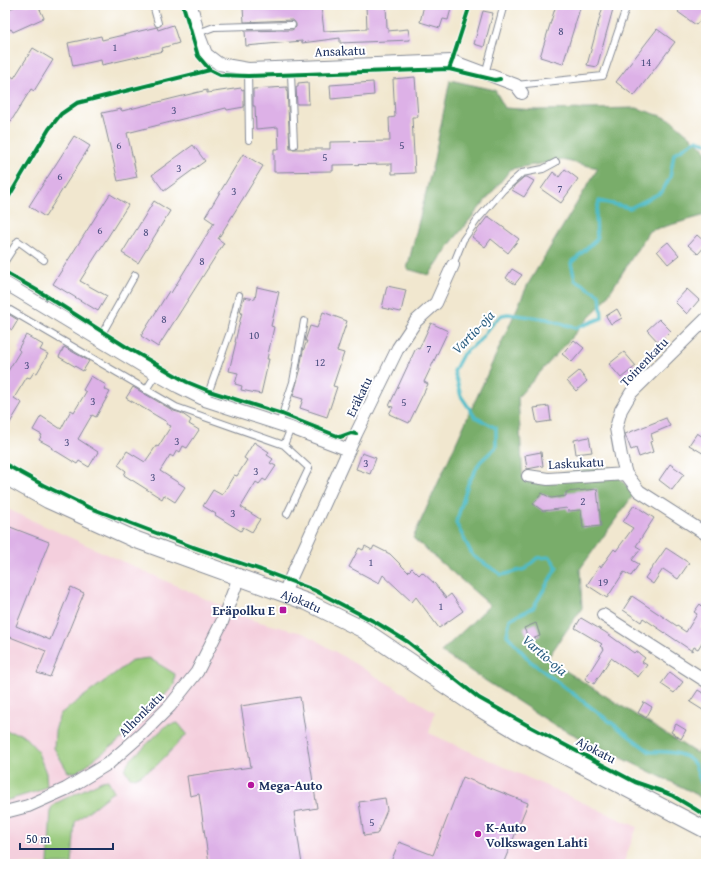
<svg xmlns="http://www.w3.org/2000/svg" width="711" height="869" viewBox="0 0 711 869" font-family="'Gentium Book Plus',serif">
<rect width="100%" height="100%" fill="#fff"/>
<filter id="ink" filterUnits="userSpaceOnUse"><feTurbulence type="fractalNoise" baseFrequency=".025" numOctaves="2"/><feDisplacementMap in="SourceGraphic" scale="8" xChannelSelector="R" yChannelSelector="G"/><feConvolveMatrix kernelMatrix="1 2 1 2 8 2 1 2 1" color-interpolation-filters="sRGB"/></filter>
<filter id="wash" filterUnits="userSpaceOnUse"><feTurbulence type="fractalNoise" baseFrequency=".012" numOctaves="4" result="noise"/><feDisplacementMap in="SourceGraphic" scale="16" xChannelSelector="R" yChannelSelector="G"/><feGaussianBlur stdDeviation="0.9" result="paint"/><feColorMatrix in="noise" values="0 0 0 0 0 0 0 0 0 0 0 0 0 0 0 0 0 1.4 0 .05"/><feComposite in="paint" operator="in"/></filter>
<g filter="url(#wash)">
<rect width="100%" height="100%" fill="#f1e7cf"/>
<path fill="#f4cfdd" d="M5 508 252 620 306 634 435 712 429 733 637 827 623 864H5Z"/>
<path fill="#97c97a" stroke="#597c6c" d="M149 658 175 674 174 685 136 728 77 772H68L54 748 55 731 60 714 133 660Z
M178 723 187 734 156 766 135 778 130 777 125 770 128 762 167 725Z
M5 731 22 734 37 750 46 773 47 786 38 791 5 801Z
M108 780 114 791 75 822 72 864H48L51 808 56 803 102 781Z"/>
<path fill="#79ad6a" stroke="#4a6e64" d="M450 80 495 90 505 108 537 110 637 108 670 119 706 150V215L649 231 605 300 518 397 523 479 610 467 634 494 580 569 582 608 547 659 696 753 706 742V801L692 792 556 726 441 652 490 605 413 538 528 284 598 168 562 160 511 169 451 243 429 275 407 269 433 164Z"/>
<g fill="none" stroke-linecap="round" stroke-linejoin="round">
<path stroke="#4fbcc8" stroke-width="3.5" d="M706 143 696 140 674 154 670 177 662 192 630 208 599 201 596 214 597 239 571 263 575 280 600 295 602 318 576 328 547 319 508 314 502 315 494 322 479 341 463 354 454 371 461 396 475 417 496 428V447L480 462 468 484 456 523 473 556 502 575 525 569 537 558 550 557 557 567 533 608 510 619 507 635 530 661 650 752C665 751 686 751 695 765 697 769 698 773 699 777 700 780 701 783 703 786H706"/>
</g>
<g id="blocks">
<path fill="#ddb1e7" d="M18 5H38L44 18 13 32 11 29 5 32V11Z
M286 5H317L318 6H321L324 31 367 29 366 5H386L387 28H388V31L408 29 410 40 340 43V38L302 43V41L246 46 245 31 292 30 296 27V24L294 21 292 20 244 22 243 8Z
M424 5H452L448 20 443 19 440 28 420 22Z
M556 5H581L563 64 540 57Z
M683 5H706V12L696 25 678 12Z
M603 6 613 9 597 67 587 65Z
M483 11 493 13 484 47 474 44Z
M173 25 179 43 162 48 163 51 102 65 101 60 73 66 68 43 101 36 102 40 157 27 158 30Z
M657 29 675 42 634 96 616 82Z
M33 48 53 60 34 91 31 89 5 131V86L11 76 14 78Z
M415 77 418 117H412L415 173 392 174V164L333 165V171L274 172V149H279L278 127 256 129 255 106H253V89L287 87 290 149H330V142L390 141 389 118 395 117 393 79Z
M308 82 309 104H297L296 87H298V83Z
M373 82 374 95 331 99 330 85Z
M241 88 242 90 244 89V107L227 110 226 108 127 133 137 177 118 181 102 113 121 109 122 111 207 90V93Z
M74 136 90 146 45 217 29 206Z
M193 145 205 161 164 191 152 175Z
M243 154 263 166 218 239 224 243 158 347 141 336 169 291 171 293 214 223 205 217Z
M565 169 578 179 561 203 541 189 553 172 559 177Z
M524 177H527L534 181 524 197 512 190 514 186Z
M110 194 128 205 80 281 107 296 98 311 53 284Z
M154 201 170 211 138 263 122 253Z
M488 216 519 239 508 253 491 239 485 247 472 237Z
M697 235 706 243V245L698 254 688 245Z
M668 242 679 255 668 264 657 251Z
M512 269 522 275 515 284 506 278Z
M387 286 406 290 401 312 382 308Z
M257 287 279 292 271 326 274 327 267 359H269L261 394 241 390 242 386 235 384 238 373 229 371 236 342H235L242 312H240L244 297 255 299Z
M687 289 699 300 687 314 675 302Z
M617 309 622 318 611 324 606 316Z
M5 312 18 320 12 330 5 325Z
M323 312 347 321 337 351 344 353 333 386 337 387 327 417 300 408 303 399 293 396 301 368H300L303 351 307 341H305L310 326 317 328Z
M659 319 671 331 659 343 647 330Z
M431 323 448 331 424 382 428 384 409 423 389 414 393 407 389 406 416 348 419 349Z
M26 335 43 345 40 350 48 354 37 373 34 372 30 378 27 377 14 398 22 403 5 431V369L8 371 20 351 18 349Z
M574 340 584 348 572 362 562 354Z
M64 347 89 361 83 371 59 357Z
M624 352 636 366 621 378 609 364Z
M579 371 587 381 576 391 567 381Z
M91 376 106 385 104 389 110 392 96 417 92 415 78 439 98 452 89 467 79 461 77 464 51 448 52 447 39 440 42 435 33 430 41 416 61 429 71 410 74 412 86 392 83 390Z
M133 387 174 411 181 413 191 420 189 424 199 430 187 448 183 446 180 452 177 450 173 457 170 455 160 471 185 487 175 502 164 495 162 499 124 475 126 471 118 465 127 451 145 462 156 446 158 447 171 426 166 424 167 422 126 398Z
M549 406 551 421 537 423 534 408Z
M666 418 670 426 651 434 653 441 650 442 653 452 639 457 636 448 631 450 625 434Z
M697 433 706 439V455L689 445Z
M589 437 592 452 576 454 574 440Z
M254 442 269 452 267 455 273 459 270 463 276 466 266 481 263 479 259 484 256 482 241 507 260 519 252 532 243 527 241 531 215 515 216 514 203 506 213 490 222 495 234 475 237 476 247 460 244 458Z
M541 452 543 466 527 469 525 455Z
M362 453 376 458 370 474 356 469Z
M670 464 684 474 672 490 659 480Z
M597 489 601 526 583 528 581 510 568 511 567 508 543 511 533 504 542 493 551 498 566 496V492Z
M634 505 654 518 636 546 641 549 632 560 639 564 631 576 624 572 607 598 587 585 599 566 601 567 614 549 616 551 633 528 623 522Z
M5 525 49 542 16 626 50 640 71 587 84 593 50 677 37 673 46 651 5 635Z
M365 546 372 550 374 546 390 554 408 572 412 568 419 575 422 572 435 584 446 598 451 594 463 611 439 628 416 597 412 602 383 575 379 583 349 567 359 548 363 550Z
M666 548 689 563 678 579 663 569 653 584 645 578Z
M632 596 686 632 697 614 694 612 700 604 702 606 706 600V620H705L700 628 706 632V636L698 649 694 647 692 651 643 618 641 622 623 610Z
M581 618 605 632 634 653 636 651 645 658 642 662 647 665 638 677 611 658 594 684 585 679 604 649 600 646 602 644 575 628Z
M536 623 540 636 529 640 524 628Z
M670 672 683 682 674 693 661 684Z
M698 690 706 695V712L690 702Z
M300 697 317 808 294 812 302 864H209L199 794 190 796 187 776 251 767 241 706Z
M644 702 652 707 646 718 638 713Z
M676 724 686 730 681 739 671 732Z
M463 777 528 803 503 864H390L399 842 433 855Z
M385 798 387 810 377 834 364 836 359 802Z"/>
</g>
</g>
<g filter="url(#ink)">
<use href="#blocks" fill-opacity="0" stroke="#868b96" stroke-width="1"/>
<g fill="none" stroke-linecap="round" stroke-linejoin="round">
<defs>
<path id="lane" d="M153 5 158 23
M198 33 214 27 292 25
M291 67V74L294 145
M248 69 249 140
M485 74 503 8
M516 85 603 76 627 5
M5 261 18 241 44 260
M453 265 463 240 477 220 503 190 522 173 543 169 556 162
M5 307 176 407 284 445 309 468 287 514
M99 339 135 275
M146 390 156 374
M205 400 209 391 230 332 239 295
M279 424 293 382 304 321
M284 445 291 428"/>
<path id="street" d="M191 5 198 33 206 54 219 64 248 69 452 61 516 85 522 93
M5 283 156 374 179 387 205 400 291 428 349 450
M706 319 631 393 621 410 616 428 621 456 626 474 639 491 706 534
M528 476 548 479 626 474
M284 593 356 434 398 348 416 321 436 303 453 265
M603 615 706 681
M5 812 28 806 66 789 109 763 142 734 170 706 197 672 222 622 239 577"/>
<g id="secondary">
<path id="s1" d="M5 476 48 500 134 539 307 602 362 629 479 708 519 732 706 830"/>
</g>
</defs>
<use href="#lane" stroke="#868b96" stroke-width="8"/>
<use href="#street" stroke="#868b96" stroke-width="14"/>
<use href="#secondary" stroke="#868b96" stroke-width="18"/>
<use href="#lane" stroke="#fff" stroke-width="6"/>
<use href="#street" stroke="#fff" stroke-width="12"/>
<use href="#secondary" stroke="#fff" stroke-width="16"/>
<defs>
<path id="cycleway" d="M183 5 198 56 210 70 220 75 248 76 449 69 495 80 500 79
M449 69 452 61 470 5
M5 203 49 129 61 114 77 103 210 70
M5 272 40 292 128 348 187 382 209 391 282 414 340 437 351 433 356 434
M5 464 43 485 88 507 193 547 261 570 314 590 377 623 408 642 479 698 529 726 635 782 661 791 673 796 695 809 706 816"/>
</defs>
<use href="#cycleway" stroke="#fff" stroke-width="6"/>
<use href="#cycleway" stroke="#00873e" stroke-width="4"/>
</g>
</g>
<g fill="#b5179e" stroke="#fff" stroke-width="1.5">
<rect x="279" y="606" width="8" height="8" rx="2"/>
<circle cx="251" cy="785" r="4"/>
<circle cx="478" cy="834" r="4"/>
</g>
<g text-anchor="middle" dominant-baseline="central" stroke-width="4" stroke-linejoin="round" paint-order="stroke">
<g font-size="11" fill="#4c5080">
<text x="561" y="31">8</text>
<text x="115" y="47">1</text>
<text x="646" y="62">14</text>
<text x="174" y="110">3</text>
<text x="119" y="145">6</text>
<text x="402" y="145">5</text>
<text x="325" y="157">5</text>
<text x="179" y="168">3</text>
<text x="60" y="176">6</text>
<text x="560" y="188">7</text>
<text x="234" y="191">3</text>
<text x="100" y="230">6</text>
<text x="146" y="232">8</text>
<text x="202" y="261">8</text>
<text x="164" y="319">8</text>
<text x="254" y="335">10</text>
<text x="429" y="348">7</text>
<text x="320" y="362">12</text>
<text x="27" y="365">3</text>
<text x="93" y="401">3</text>
<text x="404" y="402">5</text>
<text x="177" y="441">3</text>
<text x="67" y="442">3</text>
<text x="366" y="463">3</text>
<text x="256" y="471">3</text>
<text x="153" y="477">3</text>
<text x="583" y="501">2</text>
<text x="233" y="513">3</text>
<text x="371" y="562">1</text>
<text x="603" y="582">19</text>
<text x="441" y="606">1</text>
<text x="372" y="822">5</text>
</g>
<g font-size="13" fill="#1b2f5e" stroke="#fff">
<text transform="translate(340 51) rotate(-2)">Ansakatu</text>
<text transform="translate(644 362) rotate(-46)">Toinenkatu</text>
<text transform="translate(359 397) rotate(-64)">Eräkatu</text>
<text transform="translate(576 463) rotate(-3)">Laskukatu</text>
<text stroke="none"><textPath href="#s1" startOffset="322">Ajokatu</textPath></text>
<text transform="translate(141 714) rotate(-45)">Alhonkatu</text>
<text transform="translate(596 750) rotate(28)">Ajokatu</text>
</g>
<g font-size="13" font-weight="bold" fill="#1b2f5e" stroke="#fff" text-anchor="start">
<text x="275" y="610" text-anchor="end">Eräpolku E</text>
<text x="259" y="785">Mega-Auto</text>
<text x="486" y="827">K-Auto<tspan x="486" dy="15">Volkswagen Lahti</tspan></text>
</g>
<g font-size="14" font-style="italic" fill="#2d6083" stroke="#fff">
<text transform="translate(473 332) rotate(-46)">Vartio-oja</text>
<text transform="translate(545 655) rotate(41)">Vartio-oja</text>
</g>
</g>
<rect width="711" height="869" fill="none" stroke="#fff" stroke-width="20"/>
<path d="M20 843v6h93v-6" fill="none" stroke="#1b2f5e" stroke-width="2"/>
<text x="26" y="843" font-size="12" fill="#1b2f5e" stroke="#ffffff" stroke-width="3" paint-order="stroke">50 m</text>
</svg>
